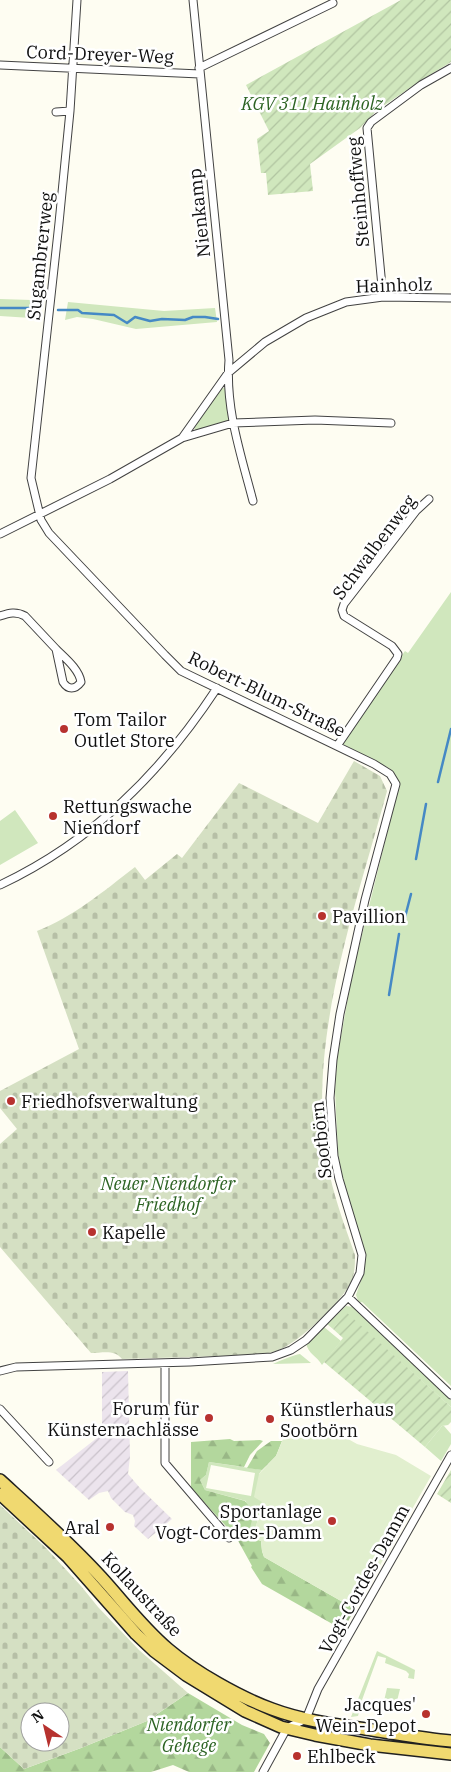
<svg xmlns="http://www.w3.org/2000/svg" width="451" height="1772" viewBox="0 0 451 1772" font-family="'IBM Plex Serif',serif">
<defs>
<pattern id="industrial-furrows" width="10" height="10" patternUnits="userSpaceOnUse" patternTransform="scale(1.25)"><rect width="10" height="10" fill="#ece4ed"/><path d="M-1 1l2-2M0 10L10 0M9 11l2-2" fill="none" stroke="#c9c2ca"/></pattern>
<pattern id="forest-firs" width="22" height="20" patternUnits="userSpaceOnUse" patternTransform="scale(1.25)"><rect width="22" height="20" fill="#b3d79d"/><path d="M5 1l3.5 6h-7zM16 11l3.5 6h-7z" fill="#99b786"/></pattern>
<pattern id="cemetery-stones" width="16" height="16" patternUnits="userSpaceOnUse" patternTransform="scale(1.25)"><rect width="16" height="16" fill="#d5e0c3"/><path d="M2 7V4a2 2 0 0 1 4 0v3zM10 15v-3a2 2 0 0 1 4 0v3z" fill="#b6bfa6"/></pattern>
<pattern id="garden-furrows" width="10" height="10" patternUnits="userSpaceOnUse" patternTransform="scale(1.25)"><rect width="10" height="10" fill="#d0e7bd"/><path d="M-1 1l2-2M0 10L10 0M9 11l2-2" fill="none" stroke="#b1c5a1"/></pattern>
</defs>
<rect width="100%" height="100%" fill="#fefdf2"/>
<path fill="url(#industrial-furrows)" d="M128 1371 130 1457 128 1474 140 1488 172 1519 148 1539 134 1526 135 1521 133 1515 125 1512 111 1498 108 1491 99 1493 89 1500 56 1470 102 1434V1372Z"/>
<path fill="#d0e7bd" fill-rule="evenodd" d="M0 299 32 300 31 318 0 316Z
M68 302 164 311 215 308 217 322 136 329 93 319 77 317 65 320Z
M226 387 230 418 229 420 197 431 195 430 194 427 221 389Z
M451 592V1386L362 1302 359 1303 356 1295 365 1269V1252L342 1177 338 1153 335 1091 337 1059 352 975 399 785 397 778 389 768 342 744 405 651 408 653Z
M15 810 38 843 0 865V821Z
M346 1306 353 1307 451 1400V1407L346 1313 333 1329 327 1324Z
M324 1327 341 1341 322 1365C317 1356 308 1354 306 1343Z
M300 1354 311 1363 273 1364C279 1361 294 1355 300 1354Z
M442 1426H444L451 1434V1444L441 1461 425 1447Z
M209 1462 262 1470 259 1474 262 1502 253 1539 248 1535 246 1501 205 1490 200 1480 206 1475ZM211 1465 255 1473 251 1496 206 1488Z
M377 1651 415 1670 414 1679 408 1678 409 1674 406 1671 385 1663 386 1658 378 1656 362 1700 358 1716 351 1717Z
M387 1688 400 1689 397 1701 395 1702 384 1701Z"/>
<path fill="url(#forest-firs)" d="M230 1439 234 1441 260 1440 263 1441 250 1455 244 1467 209 1462 206 1475 200 1480 205 1490 245 1501 254 1513 248 1535 261 1541 262 1551 264 1557 355 1609 343 1630 262 1584 251 1567 252 1566 236 1537 191 1488V1442Z
M271 1441H282L276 1456 262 1470 247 1468 257 1451Z
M188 1693 242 1725 264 1734 270 1743 254 1772H189L173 1765 151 1772H0V1747L24 1769 81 1748 147 1721Z"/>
<path fill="url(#cemetery-stones)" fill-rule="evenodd" d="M354 761 380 776 387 791C355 910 302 1052 330 1176 336 1203 346 1229 355 1255 355 1264 355 1273 351 1282 342 1301 302 1339 283 1348 276 1352 268 1353 260 1355L122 1359C115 1349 102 1353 91 1353L0 1247V1144L17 1129 0 1108V1091L79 1049 37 931C73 917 104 891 135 867L145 880 177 854 182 858 239 783 318 823Z
M0 1505 46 1548 81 1586 98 1607 139 1650 188 1693 147 1721 81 1748 24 1769 0 1747ZM30 1712H60V1742H30Z"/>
<path fill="url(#garden-furrows)" d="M401 0H451V62L423 79 376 111 360 128 310 164 313 191 268 195 266 173H261L257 139 269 131 246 85Z
M346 1312 451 1407V1422L448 1425 442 1426 425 1447 324 1362 343 1338 333 1329Z
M451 1470V1503L437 1494Z"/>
<path fill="#e1efce" d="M341 1435 357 1444 396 1455 431 1476 355 1609 264 1557 262 1551 261 1541 253 1539 262 1502 254 1497 259 1474 276 1456 283 1439Z"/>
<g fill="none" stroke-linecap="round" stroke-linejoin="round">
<path stroke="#4589c5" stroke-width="2.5" d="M0 308H34
M58 310H78L82 313 114 315 127 323 135 317 150 321 162 319 185 320 193 317H205L218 319
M438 782 451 729
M416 859 426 804
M404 921 411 894
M389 995 399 934"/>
<defs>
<path id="street" d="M193 0 229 360C225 408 241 455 253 501
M0 65 200 74
M199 68 333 3
M56 112 70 111
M383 297 367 128 371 122 421 85 451 68
M182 438 233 423 315 420 391 423
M0 534 110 479 182 438 228 373 265 342 306 318 346 302 383 297 451 298
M0 616C9 613 16 611 25 616L56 649
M56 649C65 658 79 669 81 682 75 690 68 690 63 682Z
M337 746 397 658 398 654 392 646 344 616 342 610 344 604 416 511 429 499
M0 885C93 841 161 773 217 688
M348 1297 451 1395
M165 1363V1463L229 1538
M0 1371 16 1367 190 1362 272 1357 291 1350 306 1340 348 1297 360 1273 362 1255 339 1179 334 1156 330 1098 333 1060 340 1014 365 900 396 784 390 774 374 764 181 671 165 655 49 533 41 520 31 478 59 223 70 111 77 0
M0 1409 49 1462
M263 1772 287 1728 306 1719 318 1689 451 1455"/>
<path id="primary" d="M0 1480C34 1511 69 1542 101 1577 123 1601 142 1627 168 1649 195 1672 239 1697 272 1709 304 1721 339 1725 372 1730 399 1734 425 1739 451 1741
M0 1494 68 1557 136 1634 154 1651 186 1675 245 1711 281 1727 315 1735 370 1745 451 1754"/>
</defs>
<use href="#street" stroke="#424242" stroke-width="9"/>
<use href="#primary" stroke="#202020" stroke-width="14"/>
<use href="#street" stroke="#fff" stroke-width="7"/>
<use href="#primary" stroke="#f0d970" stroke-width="11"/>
</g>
<g fill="#b7322f" stroke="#fff" stroke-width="2">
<circle cx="64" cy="729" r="5"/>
<circle cx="53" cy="816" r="5"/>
<circle cx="322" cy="916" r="5"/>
<circle cx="11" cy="1101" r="5"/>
<circle cx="92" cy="1232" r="5"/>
<circle cx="209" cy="1418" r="5"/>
<circle cx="270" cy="1419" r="5"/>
<circle cx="332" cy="1521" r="5"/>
<circle cx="110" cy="1527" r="5"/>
<circle cx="426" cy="1714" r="5"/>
<circle cx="297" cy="1756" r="5"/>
</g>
<g text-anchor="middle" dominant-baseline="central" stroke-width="5" stroke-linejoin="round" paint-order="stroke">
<g font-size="18" fill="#0f0f0f" stroke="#fff">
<text transform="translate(100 54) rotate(2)">Cord-Dreyer-Weg</text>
<text transform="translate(358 192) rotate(-95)">Steinhoffweg</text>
<text transform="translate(199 213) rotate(-96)">Nienkamp</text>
<text transform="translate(40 256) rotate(-84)">Sugambrerweg</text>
<text transform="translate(394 285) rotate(-2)">Hainholz</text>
<text transform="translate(374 547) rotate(-53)">Schwalbenweg</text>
<text transform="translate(267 694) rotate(26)">Robert-Blum-Straße</text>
<text transform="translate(321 1140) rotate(-96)">Sootbörn</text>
<text transform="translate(364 1579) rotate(-61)">Vogt-Cordes-Damm</text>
<text transform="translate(142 1594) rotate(47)">Kollaustraße</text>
</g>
<g font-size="18" font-style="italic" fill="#2c6323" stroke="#fff">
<text x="312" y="103">KGV 311 Hainholz</text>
<text x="168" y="1183">Neuer Niendorfer<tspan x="168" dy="21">Friedhof</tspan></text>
<text x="189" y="1724">Niendorfer<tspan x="189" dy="21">Gehege</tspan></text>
</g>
<g font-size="18" fill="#0f0f0f" stroke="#fff" text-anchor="start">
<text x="74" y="719">Tom Tailor<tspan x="74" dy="21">Outlet Store</tspan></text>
<text x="63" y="806">Rettungswache<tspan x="63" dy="21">Niendorf</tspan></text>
<text x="332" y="916">Pavillion</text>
<text x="21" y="1101">Friedhofsverwaltung</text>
<text x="102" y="1232">Kapelle</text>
<text x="199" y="1408" text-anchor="end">Forum für<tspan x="199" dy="21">Künsternachlässe</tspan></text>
<text x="280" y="1409">Künstlerhaus<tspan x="280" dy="21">Sootbörn</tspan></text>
<text x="322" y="1511" text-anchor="end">Sportanlage<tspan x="322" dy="21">Vogt-Cordes-Damm</tspan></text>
<text x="100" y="1527" text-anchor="end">Aral</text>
<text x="416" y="1704" text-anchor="end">Jacques'<tspan x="416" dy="21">Wein-Depot</tspan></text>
<text x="307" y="1756">Ehlbeck</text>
</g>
</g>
<g transform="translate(45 1727) rotate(325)"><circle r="24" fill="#ffffff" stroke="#9f9f9f"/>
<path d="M0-4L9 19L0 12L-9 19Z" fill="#b7322f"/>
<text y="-8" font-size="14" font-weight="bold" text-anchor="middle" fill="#0f0f0f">N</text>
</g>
</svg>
